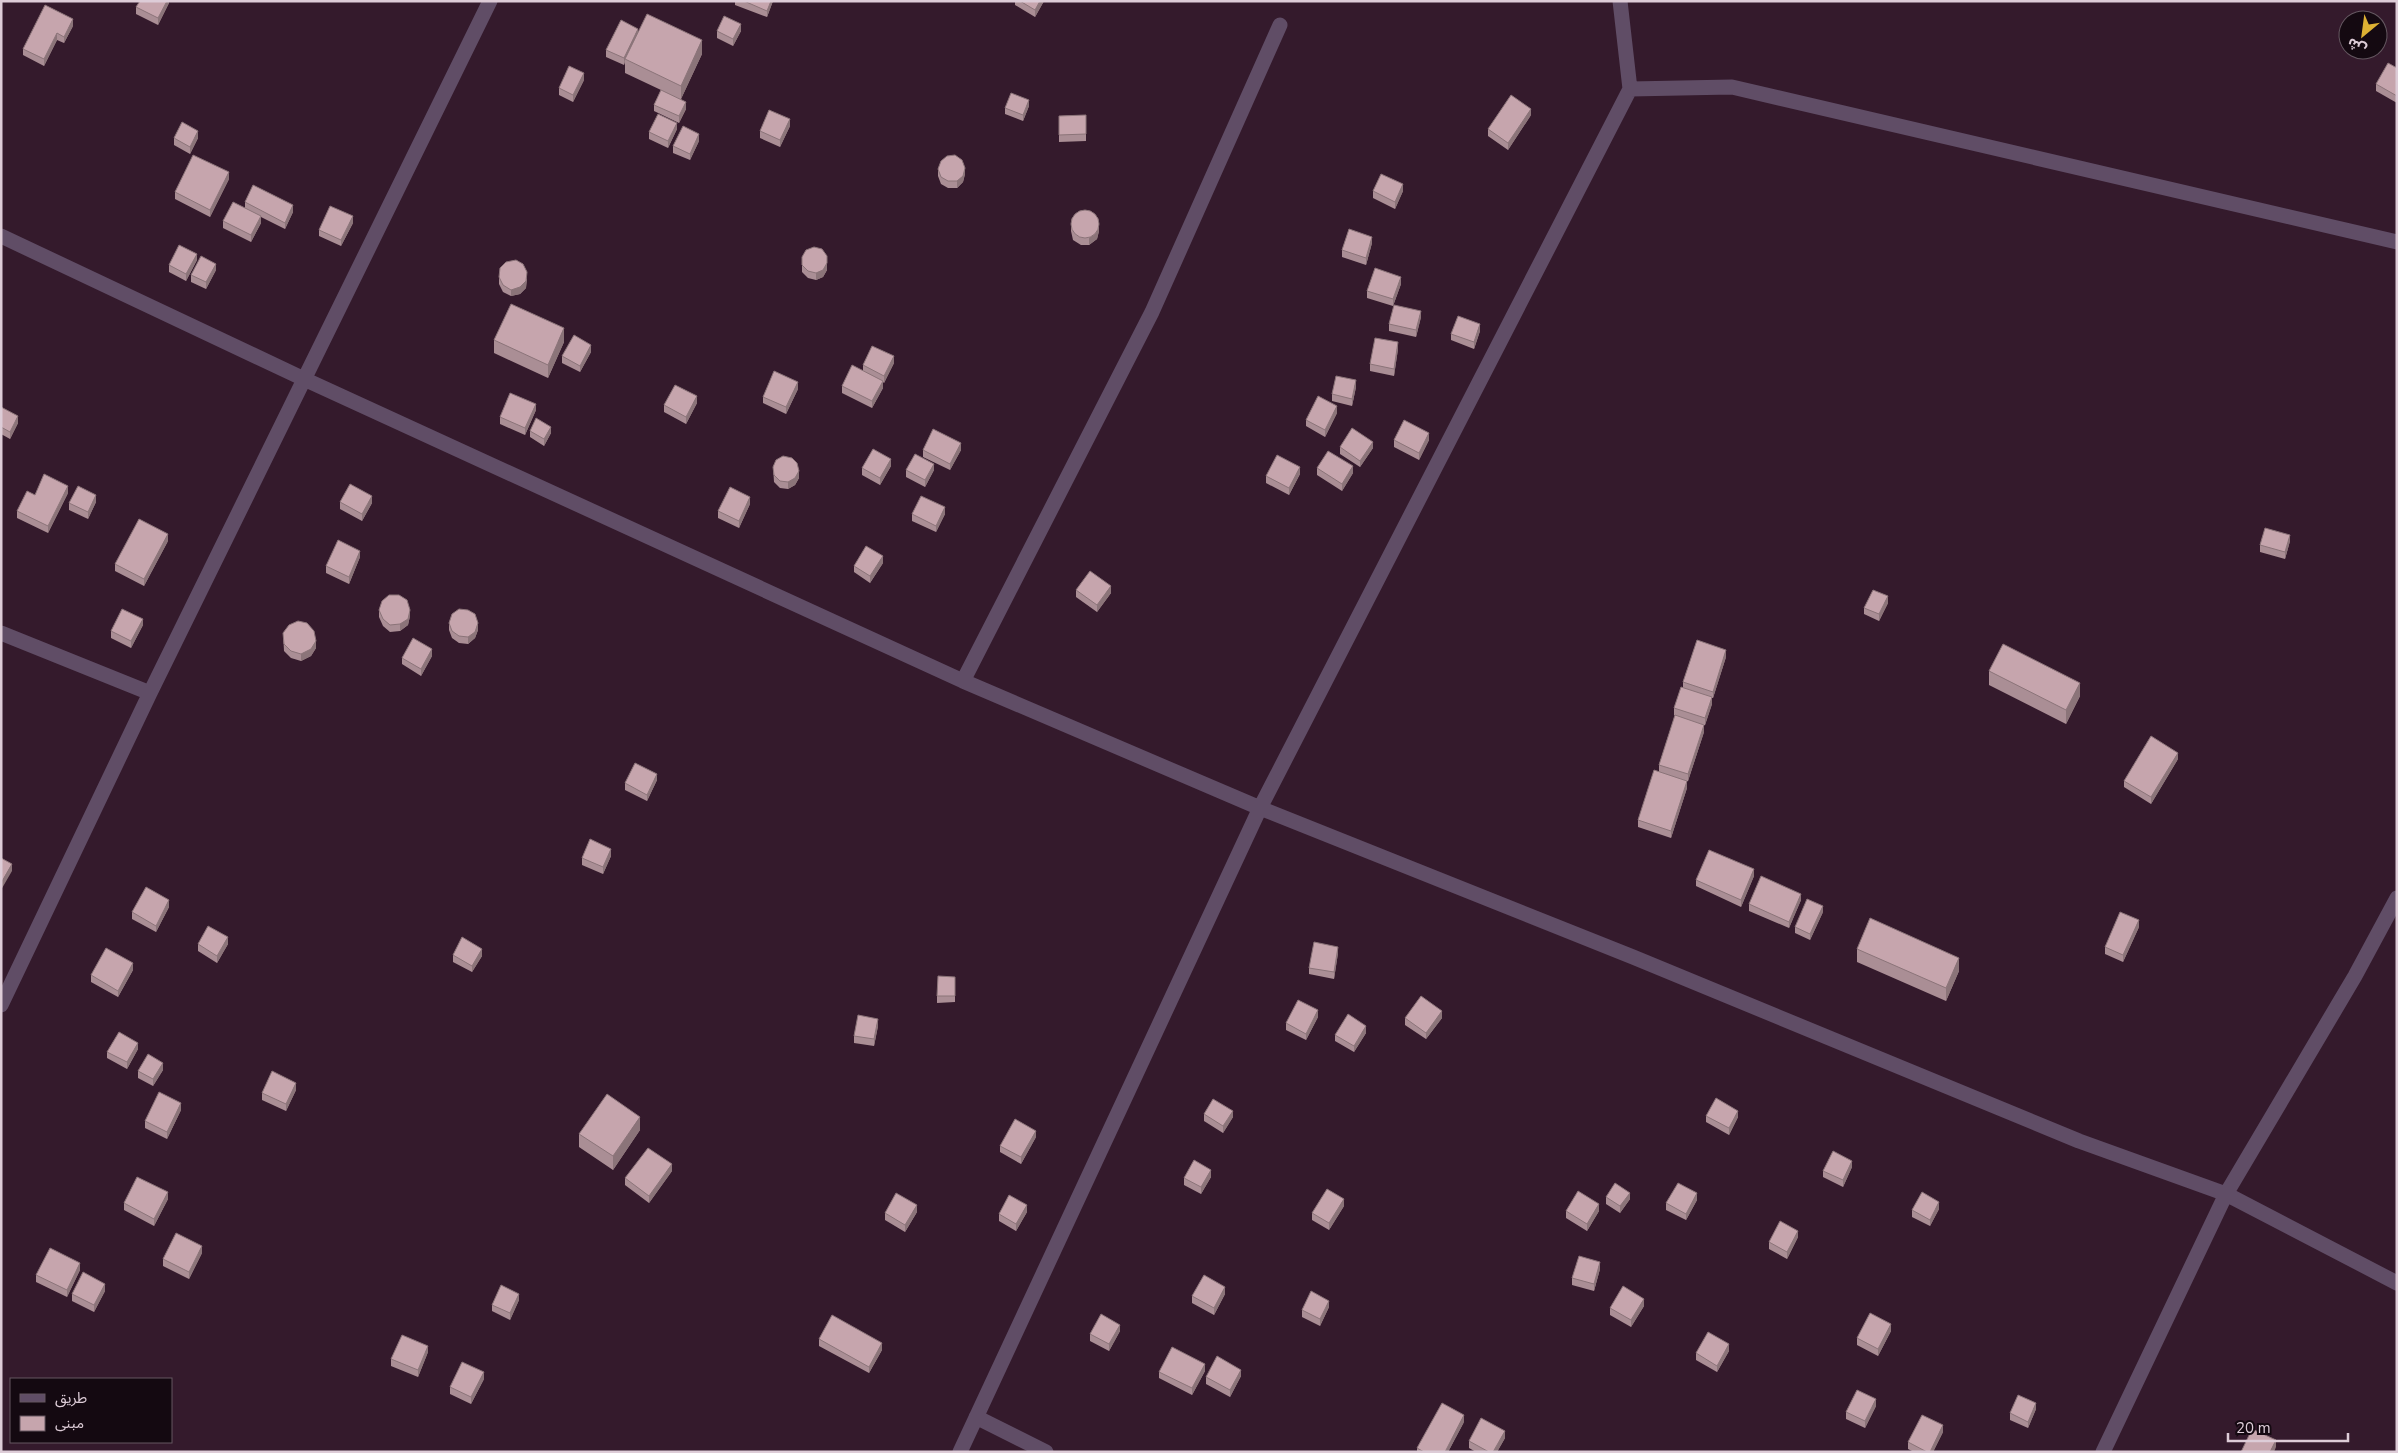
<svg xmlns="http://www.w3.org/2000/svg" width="2398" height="1453" viewBox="0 0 2398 1453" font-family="'Nunito Sans','Noto Sans Arabic',sans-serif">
<rect width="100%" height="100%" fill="#341a2c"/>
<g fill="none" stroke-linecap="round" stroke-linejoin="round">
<path stroke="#604d66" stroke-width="15" d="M1630 89 1732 87 2397 242
M1 236 304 379 963 681 1260 808 1633 957 2079 1141 2226 1194 2397 1283
M1 633 150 693
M963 681 1152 312 1280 25
M1 1005 150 693 490 1
M976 1417 1046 1452
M960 1452 1260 808 1630 89 1620 1
M2103 1452 2226 1194 2355 976 2397 898"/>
</g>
<path fill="#aa8e95" d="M169 1V3L158 25 136 14V7Z
M735 1H773L767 17 735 5Z
M1015 1H1044L1035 17 1015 5Z
M73 26 64 43 57 40 44 66 23 55V49Z
M717 31H741L733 46 717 38Z
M638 33 702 54 681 99 686 109 679 123 654 111V105L661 90 625 73V62L624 65 606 57V50Z
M2397 68V103L2376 91V84Z
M584 80 573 102 559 95V88Z
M1029 106 1023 121 1005 114V108Z
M1086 115V141L1059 142V116Z
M1531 115 1508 150 1488 136V129Z
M790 126 780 147 760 138V131Z
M677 129 668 148 649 139V132Z
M174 138H198L190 154 174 145Z
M699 141 690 160 673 153V146Z
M938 169 965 174 963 182 957 188H948L941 184 938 176Z
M229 179 210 217 175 199V192Z
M1373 191H1403L1395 209 1373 198Z
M245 202 293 212 285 229 261 217V223L251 242 223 228V221L245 208Z
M353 223 341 246 319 236V230Z
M1071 225 1099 231 1097 239 1089 245H1081L1073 240 1071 231Z
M1372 243 1366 265 1342 257V250Z
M802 257 827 270 823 277 816 280 808 278 802 272Z
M197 260 186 281 169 272V265Z
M216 270 206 289 191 282V275Z
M499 277 527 279 526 288 520 294 511 296 503 292 499 284Z
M1401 284 1393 306 1367 298V291Z
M1421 317 1416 337 1389 331V324Z
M1480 331 1474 349 1451 340V334Z
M494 340 564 342 548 378 494 353Z
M1398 349 1394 376 1370 371V364Z
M591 352 580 372 562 363V356Z
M894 363 884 383 883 382V388L872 408 842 393V386L863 371V365Z
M1356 387 1352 406 1332 401V394Z
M798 389 786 414 763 403V397Z
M697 403 686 424 664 412V405Z
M1 407 18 423 10 439 1 434Z
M536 410 525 435 500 424V417Z
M1337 413 1325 437 1306 426V420Z
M530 431 551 433 544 446 530 437Z
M1394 440H1429L1419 460 1394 447Z
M1340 447 1373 448 1360 467 1340 454Z
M923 450H961L950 470 923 457Z
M891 466 880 485 862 475V468Z
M773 467 799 478 795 485 788 489 780 488 774 482Z
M1317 468 1353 473 1342 491 1317 475Z
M906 470H934L925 487 906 477Z
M1300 474 1289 495 1266 483V476Z
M68 493 48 533 17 518V511Z
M96 502 88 519 69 510V503Z
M340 502 372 503 362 521 340 509Z
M750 504 739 528 718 518V511Z
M912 514H945L936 532 912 521Z
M168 541 144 586 115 571V564Z
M2290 541 2285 559 2260 552V545Z
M360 557 349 584 326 573V566Z
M883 563 870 583 854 572V566Z
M1076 590 1111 593 1097 612 1076 597Z
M1888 603 1879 621 1864 614V608Z
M379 610 410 616 408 625 400 631 390 632 383 626 379 617Z
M449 623 478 630 475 638 468 644 459 643 452 638 449 630Z
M143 625 131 648 111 638V631Z
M283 633 316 648 311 656 301 661 291 658 284 651Z
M432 656 421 676 402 664V658Z
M1726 657 1713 698H1712V704L1705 725H1704V732L1688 781H1687V788L1671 838 1638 827V820L1659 772V765L1675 715H1674V708L1683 687V682Z
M1989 671 2080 696 2066 724 1989 685Z
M2178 759 2151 804 2124 787V781Z
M657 780 647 801 625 790V783Z
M611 856 603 874 582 865V858Z
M1754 876 1741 907 1696 886V880Z
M1801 900 1789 928 1749 911V904Z
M169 907 156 932 132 919V912Z
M1823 912 1810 940 1795 933V927Z
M2139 927 2123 962 2105 954V947Z
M198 944H228L217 963 198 951Z
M1857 949 1959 971 1946 1001 1857 962Z
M1338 953 1334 979 1309 974V968Z
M453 955 482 956 472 972 453 962Z
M133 970 118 997 91 982V975Z
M955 977V1002L937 1003V996Z
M1318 1017 1306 1040 1286 1030V1023Z
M1405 1018H1442L1426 1039 1405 1025Z
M878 1026 874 1046 854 1043V1036Z
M1366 1033 1354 1052 1335 1041V1035Z
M138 1049 127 1069 107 1058V1052Z
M163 1070 153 1086 138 1078V1071Z
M296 1090 286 1111 262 1100V1093Z
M181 1110 167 1139 145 1128V1121Z
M1204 1114 1233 1117 1223 1133 1204 1121Z
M1706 1116 1738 1117 1729 1135 1706 1122Z
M640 1130 613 1170 579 1147V1134Z
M1036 1137 1021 1164 1000 1152V1146Z
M1852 1167 1843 1187 1823 1177V1171Z
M672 1171 649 1203 625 1185V1178Z
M1211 1177 1201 1194 1184 1185V1178Z
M1606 1197 1630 1199 1620 1213 1606 1204Z
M168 1199 154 1226 124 1210V1203Z
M1697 1200 1686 1220 1666 1210V1203Z
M1344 1206 1329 1230 1312 1220V1213Z
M1939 1209 1930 1226 1912 1217V1210Z
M1566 1211H1599L1587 1231 1566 1218Z
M917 1212 905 1232 885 1220V1213Z
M1027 1212 1016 1231 999 1221V1214Z
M1798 1237 1787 1259 1769 1249V1242Z
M202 1253 189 1279 163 1266V1259Z
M1600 1269 1594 1291 1572 1285V1278Z
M80 1270 67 1297 36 1282V1275Z
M105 1291 94 1312 72 1301V1294Z
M1225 1294 1214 1315 1192 1303V1296Z
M519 1300 510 1320 492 1311V1305Z
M1644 1306 1631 1327 1610 1315V1308Z
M1329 1307 1320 1326 1302 1317V1310Z
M1120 1331 1109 1351 1090 1341V1334Z
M1891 1331 1878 1356 1857 1345V1338Z
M819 1339 882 1350 869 1373 819 1346Z
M1729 1351 1717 1372 1696 1360V1353Z
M428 1352 418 1377 391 1366V1359Z
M1205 1371 1192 1395 1159 1378V1372Z
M1241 1376 1230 1397 1206 1384V1377Z
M484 1379 471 1404 450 1394V1387Z
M1876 1406 1865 1428 1846 1419V1412Z
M2036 1409 2028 1428 2010 1420V1413Z
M1464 1422 1448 1452H1417V1448Z
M1943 1432 1933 1452H1914L1908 1449V1442Z
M1505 1438 1497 1452H1476L1469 1448V1441Z"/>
<path fill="#8b7479" d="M167 1H169V3L158 25V18Z
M771 1H773L767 17V11Z
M1040 1H1044L1035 17V10Z
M73 19V26L64 43V37Z
M741 24V31L733 46V39Z
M638 29V36L625 59 624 65V58Z
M57 33V40L44 66V59Z
M702 40V54L681 99V86Z
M584 73V80L573 102V95Z
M1029 100V106L1023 121V115Z
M686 102V109L679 123V116Z
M1531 109V115L1508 150V143Z
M790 119V126L780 147V140Z
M677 123V129L668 148V141Z
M198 131V138L190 154V147Z
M699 134V141L690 160V154Z
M965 168V174L963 182 957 188V181Z
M229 172V179L210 217V210Z
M1403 184V191L1395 209V202Z
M293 205V212L285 229V223Z
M261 216V223L251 242V235Z
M353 216V223L341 246V240Z
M1099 224V231L1097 239 1089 245V238Z
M1372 237V243L1366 265V258Z
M197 254V260L186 281V274Z
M827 263V270L823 277 816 280V273Z
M216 264V270L206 289V282Z
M527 272 526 288 520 294 511 296V290Z
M1401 277V284L1393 306V299Z
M1421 311V317L1416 337V330Z
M1480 324V331L1474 349V342Z
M564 328V342L548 378V365Z
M1398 342V349L1394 376V369Z
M591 345V352L580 372V366Z
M894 356V363L884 383V376Z
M1356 380V387L1352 406V399Z
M883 381V388L872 408V401Z
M798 382V389L786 414V407Z
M697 396V403L686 424V417Z
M536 404V410L525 435V428Z
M1337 406V413L1325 437V430Z
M18 416V423L10 439V432Z
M551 427V433L544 446V439Z
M1429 433V440L1419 460V453Z
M1373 442V448L1360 467V461Z
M961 443V450L950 470V464Z
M891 459V466L880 485V478Z
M934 464V470L925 487V480Z
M1353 466V473L1342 491V484Z
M1300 467V474L1289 495V488Z
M799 471V478L795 485 788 489V482Z
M68 486V493L48 533V526Z
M96 495V502L88 519V512Z
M372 496V503L362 521V514Z
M750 497V504L739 528V521Z
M945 507V514L936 532V526Z
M168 534V541L144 586V579Z
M2290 535V541L2285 559V552Z
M360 551V557L349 584V577Z
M883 556V563L870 583V576Z
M1111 586V593L1097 612V605Z
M1888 596V603L1879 621V614Z
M410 610V616L408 625 400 631V624Z
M143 619V625L131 648V641Z
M478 623V630L475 638 468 644V637Z
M316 641V648L311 656 301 661V654Z
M432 649V656L421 676V669Z
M1726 650V657L1713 698V692Z
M2080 683V696L2066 724V710Z
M1712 697V704L1705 725V718Z
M1704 725V732L1688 781V774Z
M2178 753V759L2151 804V797Z
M657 774V780L647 801V795Z
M1687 781V788L1671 838V831Z
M611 849V856L603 874V867Z
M12 864V871L1 890V883Z
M1754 869V876L1741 907V900Z
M1801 894V900L1789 928V922Z
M169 900V907L156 932V926Z
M1823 906V912L1810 940V934Z
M2139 920V927L2123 962V955Z
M228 937V944L217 963V956Z
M1338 947V953L1334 979V972Z
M482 949V956L472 972V966Z
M1959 958V971L1946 1001V988Z
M133 963V970L118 997V991Z
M1318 1010V1017L1306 1040V1034Z
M1442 1011V1018L1426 1039V1033Z
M878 1019V1026L874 1046V1039Z
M1366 1026V1033L1354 1052V1046Z
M138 1043V1049L127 1069V1062Z
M163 1063V1070L153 1086V1079Z
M296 1083V1090L286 1111V1104Z
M181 1103V1110L167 1139V1132Z
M1233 1111V1117L1223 1133V1126Z
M1738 1111V1117L1729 1135V1128Z
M640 1117V1130L613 1170V1156Z
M1036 1131V1137L1021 1164V1157Z
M1852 1161V1167L1843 1187V1180Z
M672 1164V1171L649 1203V1196Z
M1211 1170V1177L1201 1194V1187Z
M168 1192V1199L154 1226V1219Z
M1630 1193V1199L1620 1213V1206Z
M1697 1193V1200L1686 1220V1214Z
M1344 1199V1206L1329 1230V1223Z
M1939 1202V1209L1930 1226V1220Z
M1599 1204V1211L1587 1231V1224Z
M917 1205V1212L905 1232V1225Z
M1027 1205V1212L1016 1231V1224Z
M1798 1231V1237L1787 1259V1252Z
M202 1246V1253L189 1279V1272Z
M1600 1262V1269L1594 1291V1284Z
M80 1263V1270L67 1297V1290Z
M105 1284V1291L94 1312V1305Z
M1225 1287V1294L1214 1315V1308Z
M519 1294V1300L510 1320V1313Z
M1644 1299V1306L1631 1327V1320Z
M1329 1301V1307L1320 1326V1319Z
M1891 1324V1331L1878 1356V1349Z
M1120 1325V1331L1109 1351V1344Z
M882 1343V1350L869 1373V1367Z
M1729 1344V1351L1717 1372V1366Z
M428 1346V1352L418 1377V1370Z
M1205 1364V1371L1192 1395V1388Z
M1241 1370V1376L1230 1397V1390Z
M484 1372V1379L471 1404V1397Z
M1876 1399V1406L1865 1428V1421Z
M2036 1403V1409L2028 1428V1422Z
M1464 1415V1422L1448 1452H1445Z
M1943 1425V1432L1933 1452H1930Z
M1505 1431V1438L1497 1452H1493Z
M2276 1440V1447L2274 1452H2270Z"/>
<path fill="#c6a5ad" stroke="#8b7479" d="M140 1H167L158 18 136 7Z
M744 1H771L767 11Z
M1020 1H1040L1035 10Z
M45 5 73 19 64 37 57 33 44 59 23 49Z
M647 14 702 40 681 86 625 59Z
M724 16 741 24 733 39 717 31Z
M621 20 638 29 624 58 606 50Z
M2388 63 2397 68V96L2376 84Z
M569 66 584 73 573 95 559 88Z
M661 90 686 102 679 116 654 105Z
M1011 93 1029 100 1023 115 1005 108Z
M1511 95 1531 109 1508 143 1488 129Z
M769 110 790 119 780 140 760 131Z
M658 114 677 123 668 141 649 132Z
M1086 115V134L1059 135V116Z
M182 122 198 131 190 147 174 138Z
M683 126 699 134 690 154 673 146Z
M193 155 229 172 210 210 175 192Z
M955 155 962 160 965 168 963 176 957 181H948L941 177 938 169 941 161 947 156Z
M1381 174 1403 184 1395 202 1373 191Z
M253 185 293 205 285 223 245 202Z
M233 202 261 216 251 235 223 221Z
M330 206 353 216 341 240 319 230Z
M1071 224a14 14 0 1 1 28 0a14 14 0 1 1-28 0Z
M1349 229 1372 237 1366 258 1342 250Z
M179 245 197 254 186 274 169 265Z
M814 247 822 249 827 256V263L823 270 816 273 808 271 802 265V257L806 250Z
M201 256 216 264 206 282 191 275Z
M516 260 523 264 527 272 526 281 520 287 511 290 503 285 499 277 500 268 506 262Z
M1375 268 1401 277 1393 299 1367 291Z
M511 304 564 328 548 365 494 340Z
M1394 305 1421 311 1416 330 1389 324Z
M1458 316 1480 324 1474 342 1451 334Z
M574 335 591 345 580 366 562 356Z
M1375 338 1398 342 1394 369 1370 364Z
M872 346 894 356 884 376 863 365Z
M852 365 883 381 872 401 842 386Z
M774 371 798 382 786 407 763 397Z
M1336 376 1356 380 1352 399 1332 394Z
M675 385 697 396 686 417 664 405Z
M510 393 536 404 525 428 500 417Z
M1318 396 1337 406 1325 430 1306 420Z
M1 407 18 416 10 432 1 427Z
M536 418 551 427 544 439 530 431Z
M1404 420 1429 433 1419 453 1394 440Z
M1352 428 1373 442 1360 461 1340 447Z
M933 429 961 443 950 464 923 450Z
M873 449 891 459 880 478 862 468Z
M1328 451 1353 466 1342 484 1317 468Z
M915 454 934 464 925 480 906 470Z
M1277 455 1300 467 1289 488 1266 476Z
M783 456 792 458 797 463 799 471 795 478 788 482 780 481 774 475 773 467 776 460Z
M44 474 68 486 48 526 17 511 27 491 35 495Z
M350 484 372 496 362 514 340 502Z
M78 486 96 495 88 512 69 503Z
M730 487 750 497 739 521 718 511Z
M921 496 945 507 936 526 912 514Z
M139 519 168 534 144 579 115 564Z
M2265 528 2290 535 2285 552 2260 545Z
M338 540 360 551 349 577 326 566Z
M866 546 883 556 870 576 854 566Z
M1090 571 1111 586 1097 605 1076 590Z
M1873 590 1888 596 1879 614 1864 608Z
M389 595H399L407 600 410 610 408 619 400 624 390 625 383 619 379 610 382 601Z
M122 609 143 619 131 641 111 631Z
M459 609 468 610 475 614 478 623 475 632 468 637 459 636 452 631 449 623 452 614Z
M298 621 307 623 314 631 316 641 311 649 301 654 291 651 284 644 283 633 289 625Z
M413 638 432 649 421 669 402 658Z
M1697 640 1726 650 1713 692 1683 682Z
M2003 644 2080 683 2066 710 1989 671Z
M1681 687 1712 697 1705 718 1674 708Z
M1675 715 1704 725 1688 774 1659 765Z
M2151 736 2178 753 2151 797 2124 781Z
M635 763 657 774 647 795 625 783Z
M1654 770 1687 781 1671 831 1638 820Z
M590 839 611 849 603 867 582 858Z
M1709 850 1754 869 1741 900 1696 880Z
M1 858 12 864 1 883Z
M1761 876 1801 894 1789 922 1749 904Z
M146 887 169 900 156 926 132 912Z
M1807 899 1823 906 1810 934 1795 927Z
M2120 912 2139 920 2123 955 2105 947Z
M1870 918 1959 958 1946 988 1857 949Z
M208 926 228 937 217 956 198 944Z
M462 937 482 949 472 966 453 955Z
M1314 942 1338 947 1334 972 1309 968Z
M106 948 133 963 118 991 91 975Z
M938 976 955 977V996H937Z
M1421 996 1442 1011 1426 1033 1405 1018Z
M1298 1000 1318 1010 1306 1034 1286 1023Z
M1348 1014 1366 1026 1354 1046 1335 1035Z
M858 1015 878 1019 874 1039 854 1036Z
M119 1032 138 1043 127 1062 107 1052Z
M148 1054 163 1063 153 1079 138 1071Z
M272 1071 296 1083 286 1104 262 1093Z
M159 1092 181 1103 167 1132 145 1121Z
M607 1094 640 1117 613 1156 579 1134Z
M1716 1098 1738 1111 1729 1128 1706 1116Z
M1213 1099 1233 1111 1223 1126 1204 1114Z
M1015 1119 1036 1131 1021 1157 1000 1146Z
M648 1148 672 1164 649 1196 625 1178Z
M1833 1151 1852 1161 1843 1180 1823 1171Z
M1194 1160 1211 1170 1201 1187 1184 1178Z
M137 1177 168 1192 154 1219 124 1203Z
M1615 1183 1630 1193 1620 1206 1606 1197Z
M1678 1183 1697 1193 1686 1214 1666 1203Z
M1327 1189 1344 1199 1329 1223 1312 1213Z
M1578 1191 1599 1204 1587 1224 1566 1211Z
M1922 1192 1939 1202 1930 1220 1912 1210Z
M896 1193 917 1205 905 1225 885 1213Z
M1009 1195 1027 1205 1016 1224 999 1214Z
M1780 1221 1798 1231 1787 1252 1769 1242Z
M176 1233 202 1246 189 1272 163 1259Z
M50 1248 80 1263 67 1290 36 1275Z
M1579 1256 1600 1262 1594 1284 1572 1278Z
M83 1272 105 1284 94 1305 72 1294Z
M1204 1275 1225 1287 1214 1308 1192 1296Z
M501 1285 519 1294 510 1313 492 1305Z
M1623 1286 1644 1299 1631 1320 1610 1308Z
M1311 1291 1329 1301 1320 1319 1302 1310Z
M1870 1313 1891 1324 1878 1349 1857 1338Z
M1101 1314 1120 1325 1109 1344 1090 1334Z
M832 1315 882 1343 869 1367 819 1339Z
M1708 1332 1729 1344 1717 1366 1696 1353Z
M402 1335 428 1346 418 1370 391 1359Z
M1172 1347 1205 1364 1192 1388 1159 1372Z
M1217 1356 1241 1370 1230 1390 1206 1377Z
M462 1362 484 1372 471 1397 450 1387Z
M1857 1390 1876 1399 1865 1421 1846 1412Z
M2018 1395 2036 1403 2028 1422 2010 1413Z
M1442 1403 1464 1415 1445 1452H1424L1417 1448Z
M1922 1415 1943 1425 1930 1452H1927L1908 1442Z
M1481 1418 1505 1431 1493 1452H1489L1469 1441Z
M2252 1429 2276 1440 2270 1452H2241Z"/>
<rect width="2398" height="1453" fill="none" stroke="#ddccd7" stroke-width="5"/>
<rect x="10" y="1378" width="162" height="65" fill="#140911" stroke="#645760"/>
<rect x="20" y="1394" width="25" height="8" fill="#604d66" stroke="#645760"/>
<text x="55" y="1403" font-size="15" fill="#ddccd7">طريق</text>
<rect x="20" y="1416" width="25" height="15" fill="#c6a5ad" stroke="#645760"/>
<text x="55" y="1428" font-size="15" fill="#ddccd7">مبنى</text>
<g transform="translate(2363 35) rotate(209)"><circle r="24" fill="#140911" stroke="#645760"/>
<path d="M0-4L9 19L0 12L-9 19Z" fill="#ddb133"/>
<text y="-8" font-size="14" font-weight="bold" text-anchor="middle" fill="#ddccd7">ش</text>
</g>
<path d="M2228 1433v8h120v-8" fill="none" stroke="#ddccd7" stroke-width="2.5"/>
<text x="2236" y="1433" font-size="15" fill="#ddccd7" stroke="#140911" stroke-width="4" paint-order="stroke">20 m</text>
</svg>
